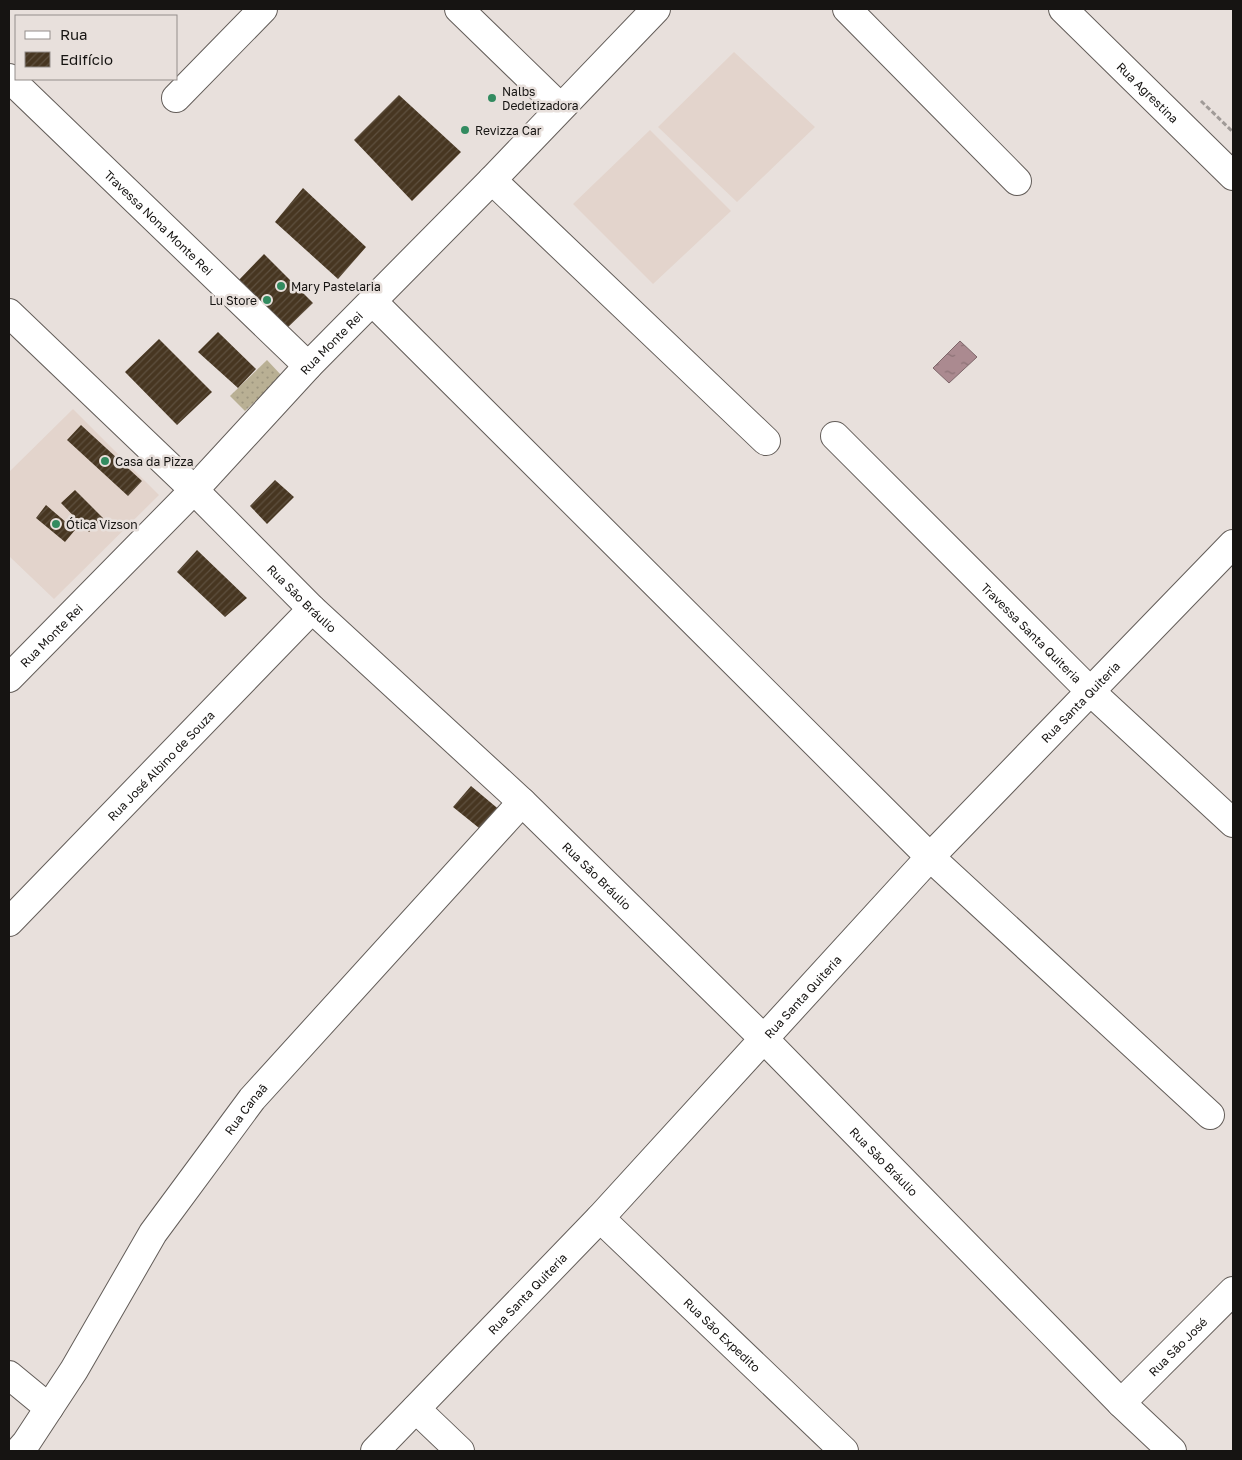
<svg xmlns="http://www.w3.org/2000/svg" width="1242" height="1460" viewBox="0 0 1242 1460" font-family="'Golos Text',sans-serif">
<defs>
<pattern id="grass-dots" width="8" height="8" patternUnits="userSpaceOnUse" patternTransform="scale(1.25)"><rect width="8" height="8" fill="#b9b094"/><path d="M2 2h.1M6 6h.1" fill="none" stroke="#9e967f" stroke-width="1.8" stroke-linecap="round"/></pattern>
<pattern id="water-ripples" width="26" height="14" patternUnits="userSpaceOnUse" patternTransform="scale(1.25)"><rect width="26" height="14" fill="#ab8a90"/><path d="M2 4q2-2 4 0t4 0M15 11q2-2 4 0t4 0" fill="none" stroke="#8a7074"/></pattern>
<pattern id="building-hatch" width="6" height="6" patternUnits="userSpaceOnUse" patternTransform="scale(1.25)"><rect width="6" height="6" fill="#473621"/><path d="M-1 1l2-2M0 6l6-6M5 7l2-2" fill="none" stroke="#5e503f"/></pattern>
</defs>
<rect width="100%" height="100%" fill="#e8e0dc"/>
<path fill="#e3d4cc" d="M734 52 815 127 737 202 658 127Z
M650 130 731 211 653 284 573 204Z
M73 409 159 495 54 599 9 556V472Z"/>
<path fill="url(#grass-dots)" d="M267 360 282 376 245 411 230 396Z"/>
<path fill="url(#water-ripples)" stroke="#7e676a" d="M960 341 977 357 949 383 933 368Z"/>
<path fill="url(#building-hatch)" d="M399 95 461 152 412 201 354 140Z
M303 188 366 247 338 279 275 222Z
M264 254 313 303 284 331 237 282Z
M218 332 256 369 238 388 198 352Z
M159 339 212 392 177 425 125 372Z
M81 425 142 481 128 496 67 440Z
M275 480 294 497 267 524 250 506Z
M75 490 103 518 89 532 61 503Z
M46 505 75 530 65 542 36 518Z
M197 550 247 598 225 617 177 572Z
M471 786 502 812 484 832 453 807Z"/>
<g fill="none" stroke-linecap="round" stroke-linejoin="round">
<defs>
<g id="minor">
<path d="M459 9 560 107"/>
<path d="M847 9 1017 181"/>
<path id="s1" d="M1063 9 1233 176"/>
<path id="s2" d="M9 78 308 366"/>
<path d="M176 98 263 9"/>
<path d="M492 180 766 441"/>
<path d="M373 302 930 857 1210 1115"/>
<path id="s3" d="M9 313 194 490 312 609 522 802 763 1038 1121 1403 1172 1451"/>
<path id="s4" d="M835 436 1090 691 1233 823"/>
<path id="s5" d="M9 678 194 490 308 366 492 180 656 9"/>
<path id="s6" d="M9 922 312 609"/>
<path id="s7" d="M600 1218 844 1451"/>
<path d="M9 1375 49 1408"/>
<path id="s8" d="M1121 1403 1233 1291"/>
<path d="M416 1409 460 1451"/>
<path id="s9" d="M19 1451 26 1443 74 1370 153 1233 252 1099 522 802"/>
<path id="s10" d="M375 1451 600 1218 930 857 1233 544"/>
</g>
</defs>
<use href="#minor" stroke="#635d59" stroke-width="30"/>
<path stroke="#a09a97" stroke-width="3" stroke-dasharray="5 2.5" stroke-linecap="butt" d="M1201 101 1233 132"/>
<use href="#minor" stroke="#fff" stroke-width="28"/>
</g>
<g fill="#328b60" stroke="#e8e0dc" stroke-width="2">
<circle cx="492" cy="98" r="5"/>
<circle cx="465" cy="130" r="5"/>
<circle cx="281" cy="286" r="5"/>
<circle cx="267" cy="300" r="5"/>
<circle cx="105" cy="461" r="5"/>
<circle cx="56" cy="524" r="5"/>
</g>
<g text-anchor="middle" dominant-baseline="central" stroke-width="5" stroke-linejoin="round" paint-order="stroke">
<g font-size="12" fill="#161412" stroke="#e8e0dc" text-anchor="start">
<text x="502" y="91">Nalbs<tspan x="502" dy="14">Dedetizadora</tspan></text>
<text x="475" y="130">Revizza Car</text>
<text x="291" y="286">Mary Pastelaria</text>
<text x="257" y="300" text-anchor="end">Lu Store</text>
<text x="115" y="461">Casa da Pizza</text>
<text x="66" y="524">Ótica Vizson</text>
</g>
<g font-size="12" fill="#161412" stroke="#e8e0dc">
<text stroke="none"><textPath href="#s1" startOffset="119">Rua Agrestina</textPath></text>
<text stroke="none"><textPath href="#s2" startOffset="208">Travessa Nona Monte Rei</textPath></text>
<text stroke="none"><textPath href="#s5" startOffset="465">Rua Monte Rei</textPath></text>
<text stroke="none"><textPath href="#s3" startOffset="409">Rua São Bráulio</textPath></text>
<text stroke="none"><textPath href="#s4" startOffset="278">Travessa Santa Quiteria</textPath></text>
<text stroke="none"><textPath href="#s5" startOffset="60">Rua Monte Rei</textPath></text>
<text stroke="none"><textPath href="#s10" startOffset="1029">Rua Santa Quiteria</textPath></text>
<text stroke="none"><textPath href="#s6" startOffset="218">Rua José Albino de Souza</textPath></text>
<text stroke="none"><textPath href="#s3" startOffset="814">Rua São Bráulio</textPath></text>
<text stroke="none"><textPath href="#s10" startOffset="624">Rua Santa Quiteria</textPath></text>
<text stroke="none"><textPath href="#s9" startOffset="411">Rua Canaã</textPath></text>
<text stroke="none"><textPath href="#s3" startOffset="1219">Rua São Bráulio</textPath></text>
<text stroke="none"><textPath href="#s10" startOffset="219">Rua Santa Quiteria</textPath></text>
<text stroke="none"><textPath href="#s7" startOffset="169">Rua São Expedito</textPath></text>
<text stroke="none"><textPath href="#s8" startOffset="80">Rua São José</textPath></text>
</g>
</g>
<rect width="1242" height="1460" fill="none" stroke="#161412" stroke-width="20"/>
<rect x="15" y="15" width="162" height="65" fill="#e8e0dc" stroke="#948e8b"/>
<rect x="25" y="31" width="25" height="8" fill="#ffffff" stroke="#948e8b"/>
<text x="60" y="40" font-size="15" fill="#161412">Rua</text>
<rect x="25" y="52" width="25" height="15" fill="url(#building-hatch)" stroke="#948e8b"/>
<text x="60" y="65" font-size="15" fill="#161412">Edifício</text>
</svg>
